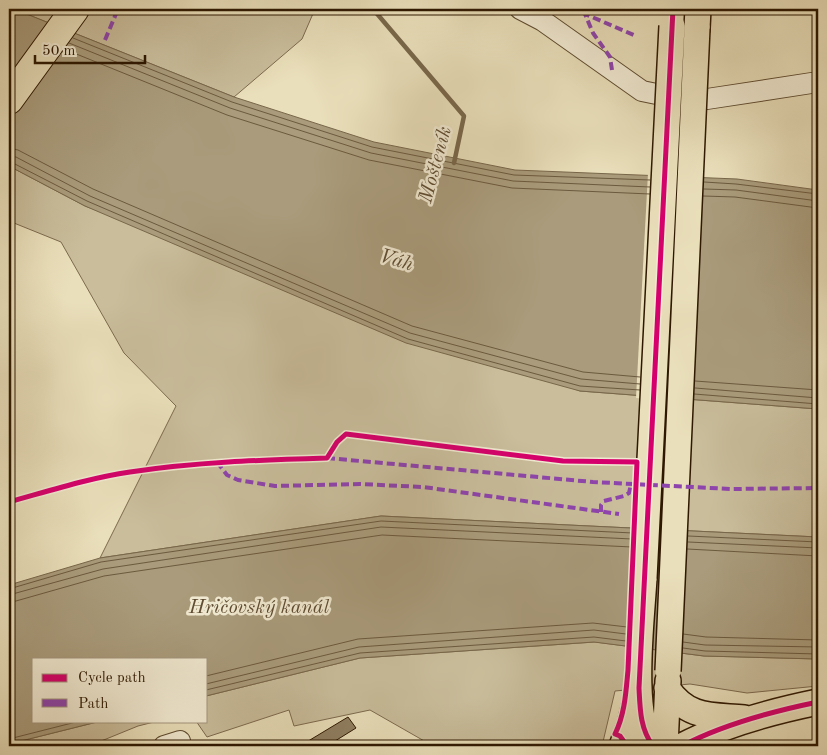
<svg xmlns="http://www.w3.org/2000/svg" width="827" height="755" viewBox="0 0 827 755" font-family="'Old Standard TT',serif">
<rect width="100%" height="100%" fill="#e9dfba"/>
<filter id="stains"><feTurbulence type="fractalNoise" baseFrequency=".004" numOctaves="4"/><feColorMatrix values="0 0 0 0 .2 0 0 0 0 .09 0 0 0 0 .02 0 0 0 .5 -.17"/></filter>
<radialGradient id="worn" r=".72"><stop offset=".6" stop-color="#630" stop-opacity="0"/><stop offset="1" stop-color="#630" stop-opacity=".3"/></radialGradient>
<path fill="#c9bd9b" stroke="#7c6a4e" d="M14 9H315L302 39 234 97Z
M9 166 85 206 580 391 818 409V537L381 516 100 558 176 406 124 353 61 242 9 221Z
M595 642 704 656 818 659V686L747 693 690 684 615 691 602 746H433L370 710 294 726 289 710 207 737 196 721H206V696L360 658Z
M101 721H158L138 726 89 746H9V744Z"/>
<path fill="#a99b7b" stroke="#78674a" d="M9 9H14L234 97 374 142 515 170 737 179 818 190V409L580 391 406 343 85 206 9 166Z
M381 516 818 537V659L704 656 594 642 360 658 206 696V659H34V721H101L9 744V585L100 558Z"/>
<path fill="#e9dfba" d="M648 173 674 174 663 400 636 398Z"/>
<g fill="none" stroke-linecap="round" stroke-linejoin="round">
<path stroke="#6c5a3e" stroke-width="1" d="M73 38 232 102 372 147 514 175 650 180
M69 43 230 108 371 153 513 181 650 187
M64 49 227 115 369 160 512 188 650 194
M9 148 18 150 93 189 412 326 583 372 640 377
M9 156 16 157 90 196 410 333 581 379 640 384
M9 162 13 163 87 201 408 339 580 386 640 390
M704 182 736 184 818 194
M704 189 736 190 818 201
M703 196 735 197 818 208
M695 381 818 390
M695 388 818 398
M694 394 818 404
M688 536 818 542
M688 542 818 548
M687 549 818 556
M9 589 101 562 381 521 633 533
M9 595 103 569 381 527 632 539
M9 603 104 576 382 535 632 547
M683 634 706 637 818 640
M683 642 705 645 818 647
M683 648 705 651 818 654
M206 676 358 639 593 623 627 627
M206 684 359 647 594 630 626 634
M206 690 360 653 594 637 626 641
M9 739 80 721"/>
<path stroke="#78674a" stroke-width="4.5" d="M373 9 464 116 454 163"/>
</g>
<path fill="#8f7f61" stroke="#2e1801" d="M348 717 356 728 327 746H300Z"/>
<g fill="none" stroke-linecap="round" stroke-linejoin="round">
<defs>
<path id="minor" d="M520 9 543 21 642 91 676 98 707 99 818 82
M164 746 180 741"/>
<path id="major" d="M697 28 698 9
M644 578C642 619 629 715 653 746
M667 688C688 719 711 715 744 718
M622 746 630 725 636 700
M665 746 668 681
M682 746C722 725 774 711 818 702"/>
<path id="highway" d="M9 100 75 9"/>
</defs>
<use href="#minor" stroke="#5d4a2f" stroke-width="22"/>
<use href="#major" stroke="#2e1801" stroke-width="28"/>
<use href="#highway" stroke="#2e1801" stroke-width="30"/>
<use href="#minor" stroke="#f1ead2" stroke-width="20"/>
<use href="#major" stroke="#e9dfba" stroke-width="25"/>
<use href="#highway" stroke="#e9dfba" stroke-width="28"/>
<defs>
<path id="major-bridge" d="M644 578 672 26
M668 671 697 28"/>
</defs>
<use href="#major-bridge" stroke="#2e1801" stroke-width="28" stroke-linecap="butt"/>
<use href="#major-bridge" stroke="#e9dfba" stroke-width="25"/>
<path stroke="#8e44ad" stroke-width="4" stroke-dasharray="8 4" stroke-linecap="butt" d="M105 40 118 9
M612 70 610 57 593 33 585 14 636 36
M327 458 593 482 731 489 818 488
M217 462 227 475 238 480 275 486 360 484 423 487 619 514
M601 512V505L604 501 624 496 629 493 631 484"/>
<defs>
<path id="cycleway" d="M9 502C49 491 89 478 130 472 196 462 261 460 327 458L337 442 346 434 563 461 637 462 628 670C626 691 625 714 615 734L620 736 627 746
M653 746C640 729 640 708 639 688L673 9
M682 746C722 725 774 711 818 702"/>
</defs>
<use href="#cycleway" stroke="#f1ead2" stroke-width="8"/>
<use href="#cycleway" stroke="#d6006c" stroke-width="5"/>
</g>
<g text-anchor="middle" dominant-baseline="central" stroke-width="5" stroke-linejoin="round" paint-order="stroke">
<g font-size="20" font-style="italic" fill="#5f4c32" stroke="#f1ead2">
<text transform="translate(436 165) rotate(-75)">Mošteník</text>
<text transform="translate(396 261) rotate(17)">Váh</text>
<text x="259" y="608">Hričovský kanál</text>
</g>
</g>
<rect width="827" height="755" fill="none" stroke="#e9dfba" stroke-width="30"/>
<rect x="10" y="10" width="807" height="735" fill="none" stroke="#2e1801" stroke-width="2.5"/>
<rect x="15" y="15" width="797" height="725" fill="none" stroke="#2e1801"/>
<rect x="32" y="658" width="175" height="65" fill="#f1ead2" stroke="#a3967e"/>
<rect x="42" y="674" width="25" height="8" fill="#d6006c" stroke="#a3967e"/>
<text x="78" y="682" font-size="15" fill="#2e1801">Cycle path</text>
<rect x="42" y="699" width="25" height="8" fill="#8e44ad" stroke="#a3967e"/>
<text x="78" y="708" font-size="15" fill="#2e1801">Path</text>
<path d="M35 55v8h110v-8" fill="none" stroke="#2e1801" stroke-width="2.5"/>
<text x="42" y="55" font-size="15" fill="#2e1801" stroke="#f1ead2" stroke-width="4" paint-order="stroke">50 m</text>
<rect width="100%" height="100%" filter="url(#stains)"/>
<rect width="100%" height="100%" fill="url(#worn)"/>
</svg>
